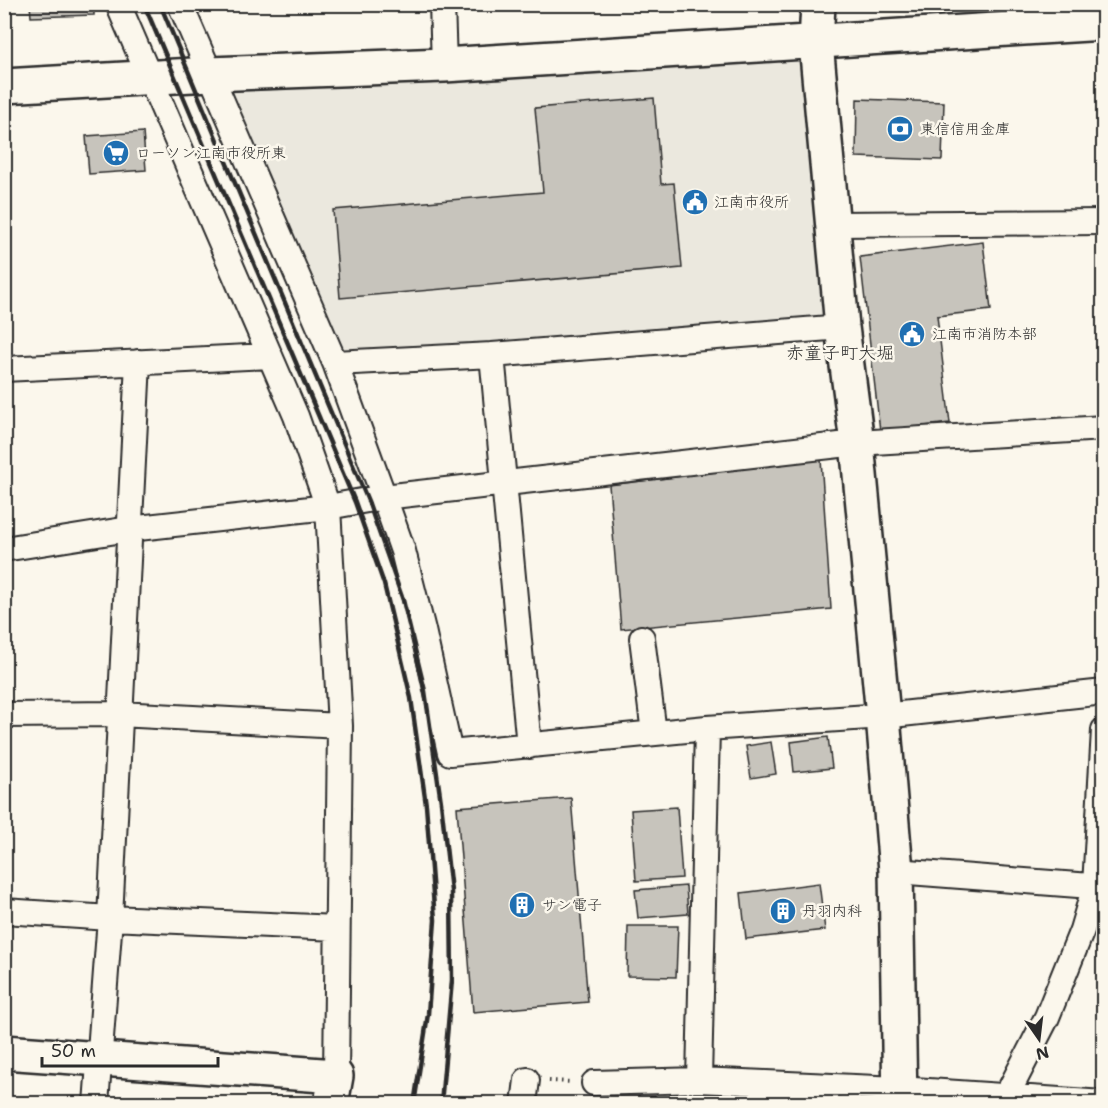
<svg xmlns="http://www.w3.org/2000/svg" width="1108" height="1108" viewBox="0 0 1108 1108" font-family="'Shantell Sans','Klee One',sans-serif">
<rect width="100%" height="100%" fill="#fbf7ec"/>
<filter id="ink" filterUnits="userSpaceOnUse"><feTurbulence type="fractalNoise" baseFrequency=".0167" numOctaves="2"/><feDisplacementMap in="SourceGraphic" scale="12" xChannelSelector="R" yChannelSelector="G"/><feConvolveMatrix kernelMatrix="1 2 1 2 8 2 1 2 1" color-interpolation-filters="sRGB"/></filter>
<g filter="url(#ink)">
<path fill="#ebe8de" d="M807 54 834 319 343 357 223 81Z"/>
<path fill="#c7c4bc" stroke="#2b2b2b" stroke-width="1.5" d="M30 4H94V15L31 17Z
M654 98 661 184 674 183 682 268 340 298 333 210 543 192 535 108Z
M857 99 944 102 942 160 856 157Z
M143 132 146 170 89 174 86 136Z
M983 242 991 310 937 316 950 423 880 431 860 257Z
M821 459 831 609 621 629 609 485Z
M828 737 832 768 794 772 791 742Z
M771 742 776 774 751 778 746 746Z
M571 798 588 1002 473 1012 457 807Z
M677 807 682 878 636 881 631 810Z
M819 883 825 930 746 939 741 893Z
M686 886 688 914 638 918 635 890Z
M628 926H678L676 977 627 976Z"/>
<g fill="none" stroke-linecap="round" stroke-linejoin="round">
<defs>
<path id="street" d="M118 4 296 416 328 507 340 726 336 1076
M180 4 335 363 384 497 403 551 423 630 450 753 707 728 883 716 1104 692
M442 4 444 65
M834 224 1104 222
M492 355 529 746
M335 363 492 355 842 327
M4 369 270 356
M4 549 129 529 328 507 384 497 857 443 1104 428
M642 638 654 733
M4 715 119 714 340 726
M707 728 699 1080 899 1089 1104 1103
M896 871 1104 887
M4 911 110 918 337 928
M594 1083 699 1080
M1007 1095 1047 1017 1082 930 1095 886 1104 730
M96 1104 110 918 138 362
M524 1104 527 1080"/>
<path id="secondary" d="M818 4 816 43 842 327 857 443 883 716 896 871 900 1104
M4 86 210 74 444 65 1104 23
M4 1052 336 1076 331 1104"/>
</defs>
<use href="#street" stroke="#2b2b2b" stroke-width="28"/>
<use href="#secondary" stroke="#2b2b2b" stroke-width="38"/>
<path stroke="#2b2b2b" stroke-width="4" stroke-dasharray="1.5 4.5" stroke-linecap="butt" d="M549 1081 572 1082"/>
<use href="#street" stroke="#fbf7ec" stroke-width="24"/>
<use href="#secondary" stroke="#fbf7ec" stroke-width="33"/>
<path stroke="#2b2b2b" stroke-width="4.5" d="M144 4 355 502 384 584 411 698 426 805 435 920 428 1014 414 1104
M160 4 368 501 403 600 425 691 441 802 451 891 452 980 441 1104"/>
</g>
</g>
<defs>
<symbol id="bank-disc" viewBox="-11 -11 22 22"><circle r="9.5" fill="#1f6fb2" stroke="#fbf7ec"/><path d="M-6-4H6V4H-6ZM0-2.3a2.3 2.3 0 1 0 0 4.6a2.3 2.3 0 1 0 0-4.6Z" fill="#fff"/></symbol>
<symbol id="supermarket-disc" viewBox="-11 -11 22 22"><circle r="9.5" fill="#1f6fb2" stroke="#fbf7ec"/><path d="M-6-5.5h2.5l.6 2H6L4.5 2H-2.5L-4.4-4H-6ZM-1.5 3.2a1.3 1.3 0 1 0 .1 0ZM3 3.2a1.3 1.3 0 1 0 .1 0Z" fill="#fff"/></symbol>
<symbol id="civic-disc" viewBox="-11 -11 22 22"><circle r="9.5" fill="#1f6fb2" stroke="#fbf7ec"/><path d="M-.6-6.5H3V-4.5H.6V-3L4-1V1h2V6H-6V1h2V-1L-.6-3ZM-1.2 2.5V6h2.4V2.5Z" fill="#fff"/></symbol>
<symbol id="building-disc" viewBox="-11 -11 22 22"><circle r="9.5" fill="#1f6fb2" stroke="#fbf7ec"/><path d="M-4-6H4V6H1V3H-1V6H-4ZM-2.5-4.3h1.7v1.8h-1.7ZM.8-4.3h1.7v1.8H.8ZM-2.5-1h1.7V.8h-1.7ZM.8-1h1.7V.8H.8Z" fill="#fff"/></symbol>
</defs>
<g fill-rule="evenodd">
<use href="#bank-disc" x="885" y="114" width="30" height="30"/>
<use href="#supermarket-disc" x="101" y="138" width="30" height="30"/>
<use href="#civic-disc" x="680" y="187" width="30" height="30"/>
<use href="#civic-disc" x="897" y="319" width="30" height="30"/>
<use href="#building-disc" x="507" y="890" width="30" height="30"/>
<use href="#building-disc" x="768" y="896" width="30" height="30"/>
</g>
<g text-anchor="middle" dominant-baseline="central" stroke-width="5" stroke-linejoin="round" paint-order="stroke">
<g font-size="15" fill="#2b2b2b" stroke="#fbf7ec" text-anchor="start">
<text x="920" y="129">東信信用金庫</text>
<text x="136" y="153">ローソン江南市役所東</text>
<text x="714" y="202">江南市役所</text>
<text x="932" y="334">江南市消防本部</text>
<text x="542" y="905">サン電子</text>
<text x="802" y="911">丹羽内科</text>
</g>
<g font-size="18" fill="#2b2b2b" stroke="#fbf7ec">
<text x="840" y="353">赤童子町大堀</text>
</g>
</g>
<rect width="1108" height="1108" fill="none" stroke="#fbf7ec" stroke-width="24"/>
<rect x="12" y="12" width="1084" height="1084" fill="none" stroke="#2b2b2b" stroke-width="2" filter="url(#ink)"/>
<g transform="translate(1039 1039) rotate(166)" stroke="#fbf7ec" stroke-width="4.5" paint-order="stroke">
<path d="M0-4.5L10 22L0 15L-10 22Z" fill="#2b2b2b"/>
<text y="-9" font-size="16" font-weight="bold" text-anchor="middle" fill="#2b2b2b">N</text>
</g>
<path d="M42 1057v9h176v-9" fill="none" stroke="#2b2b2b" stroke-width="3"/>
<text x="51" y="1057" font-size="18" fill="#2b2b2b" stroke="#fbf7ec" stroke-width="4.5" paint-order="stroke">50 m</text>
</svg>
